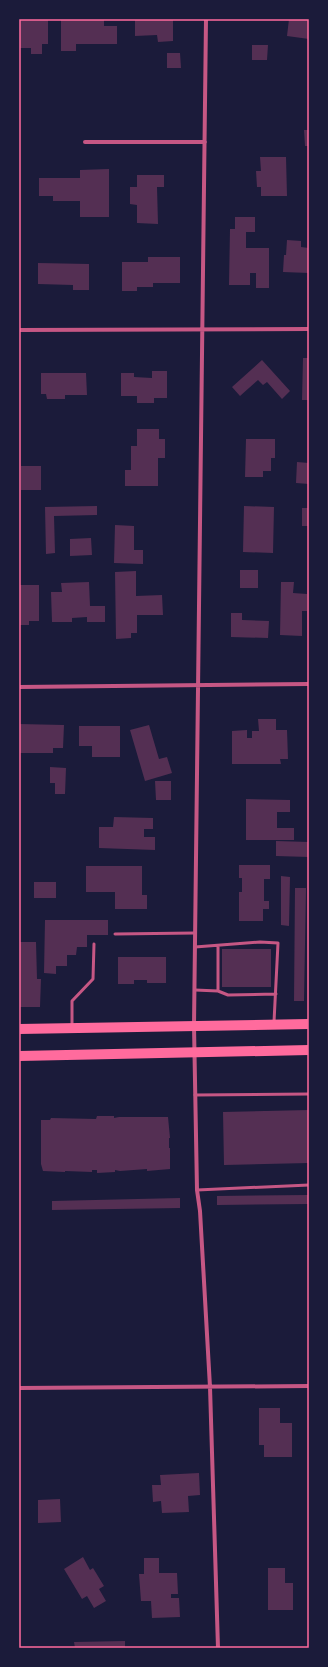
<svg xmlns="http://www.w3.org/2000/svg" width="328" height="1667" viewBox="0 0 328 1667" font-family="'Fira Sans',sans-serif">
<rect width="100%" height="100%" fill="#1b1b3a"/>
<path fill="#542f53" d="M19 19H48V44H42V54H31V48H19Z
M67 19H104V26H117V44H76V51H61V20Z
M135 19H173V41L158 42 157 35 135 36Z
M289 19H309V39L287 36Z
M252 45H268L267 60H252Z
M167 53H180L181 68H167Z
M304 130H309V146H305Z
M260 157H286L287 196H261V187H257L256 171H261Z
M109 169V217H80V201H53V196H39V178H80V170Z
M137 175H164V187H157L158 224 137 223V205L130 204V187H137Z
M235 217H255V232H246V248H269V288H256V273H250V285H229L230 229H235Z
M287 240 301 241V247L309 248V273L283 272 284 255H286Z
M148 257H180V283H153V287H137V291H122V262H148Z
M38 263 89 264V290H73V285L38 284Z
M303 358H309V400H302Z
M262 360 290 391 282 399 267 382 263 385 258 380 240 396 232 387Z
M152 371H167V398H154V403H137V396H121V373H134V377L152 378Z
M41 373H86L87 395H65V399H47L46 394H41Z
M137 429H159V439H165V458H158V486H125V470H131V446H137Z
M246 439H275V458H271V471H263V477H245Z
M297 462 309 463V484L296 483Z
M21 466H41V490H21Z
M97 506V515L54 516 55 553 46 554 45 507Z
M244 506 274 507 273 553 243 552Z
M302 508H309V526H302Z
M115 525 134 526V550H143V564L114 563Z
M91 538 92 555 70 556V539Z
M240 570H258V588H240Z
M136 571V596L162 595 163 615H137V633H131V638L116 639 115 572Z
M89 582 90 606H105V622H87V617L72 618V622H52L51 592H62L61 583Z
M281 582H294L293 593 307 594V611H302V636L280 635Z
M19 585H39V621H29V625H19Z
M231 613H242V620L269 621 268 638 231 637Z
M258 719H276V730H287L288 759H280L281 764H232V731L247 730V738H252V731H259Z
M19 724 64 725 63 748H53V753H19Z
M149 725 159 759 167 757 172 773 145 781 130 730Z
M79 726H120V757H92V746H79Z
M50 767 66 768 65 794H55V783H50Z
M155 781H171V800H156Z
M246 799 290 800V812H277V828H294V840H246Z
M114 817 153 818V829H144V837H155V850L99 848V827H113Z
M276 841 309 842V857L276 856Z
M239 865H270V879H264V901H269V909H263V921H239V892H242V878H239Z
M86 866H142V895H147V909H115V892H86Z
M281 876 290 877 289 926 281 925Z
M34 882H56V898H34Z
M295 888H306L304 1001H294Z
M45 920H108V935H87V947H77L76 955H67V966H56V974L44 973Z
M19 942H36L37 979H41L40 1007H19Z
M222 949H271V987H222Z
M118 957H166V983H147V980H134V984H118Z
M309 1110V1163L224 1165 223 1112Z
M97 1116H114V1118L119 1117H168L170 1138H169V1148H170V1169L147 1171V1169L120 1171 115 1170V1172L97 1173V1170H92V1172L65 1171V1172L43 1171 41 1164V1120H50L51 1118 96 1119Z
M309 1195V1204L217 1205V1196Z
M180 1198V1208L52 1210V1201Z
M259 1408H280V1423H292V1457H264V1445H259Z
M199 1473 200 1495 188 1496 189 1512 162 1513 161 1501 153 1502 152 1485H161L160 1475Z
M60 1499 61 1522 38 1523V1500Z
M83 1557 90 1570 93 1568 104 1586 99 1589 106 1601 94 1608 87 1596 82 1599 64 1569Z
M144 1558H159V1573H177L178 1594H171V1598H179L180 1617 152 1618 151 1601H141L139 1574H144Z
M268 1568H285V1583H293V1610H268Z
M125 1641V1648H75L74 1642Z"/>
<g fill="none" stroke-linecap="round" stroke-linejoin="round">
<path stroke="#c65784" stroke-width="3" d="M115 934 195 933
M218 946V991
M195 947 260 942 278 943 274 1022
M195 990 218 991 228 995 276 994
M72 1026V1001L93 979 94 944
M195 1095 309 1094
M197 1190 309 1185"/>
<path stroke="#c65784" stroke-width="4" d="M206 19 194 1026 197 1190 200 1211 210 1387 218 1648
M85 142H205
M19 330 309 329
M19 687 309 684
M19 1388 309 1386"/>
<path stroke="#ff6b9d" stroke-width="10" d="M19 1029 309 1024
M19 1056 309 1050"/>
</g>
<rect width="328" height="1667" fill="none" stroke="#1b1b3a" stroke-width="40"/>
<rect x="20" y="20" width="288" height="1627" fill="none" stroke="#ff6b9d" stroke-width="1.5"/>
</svg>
